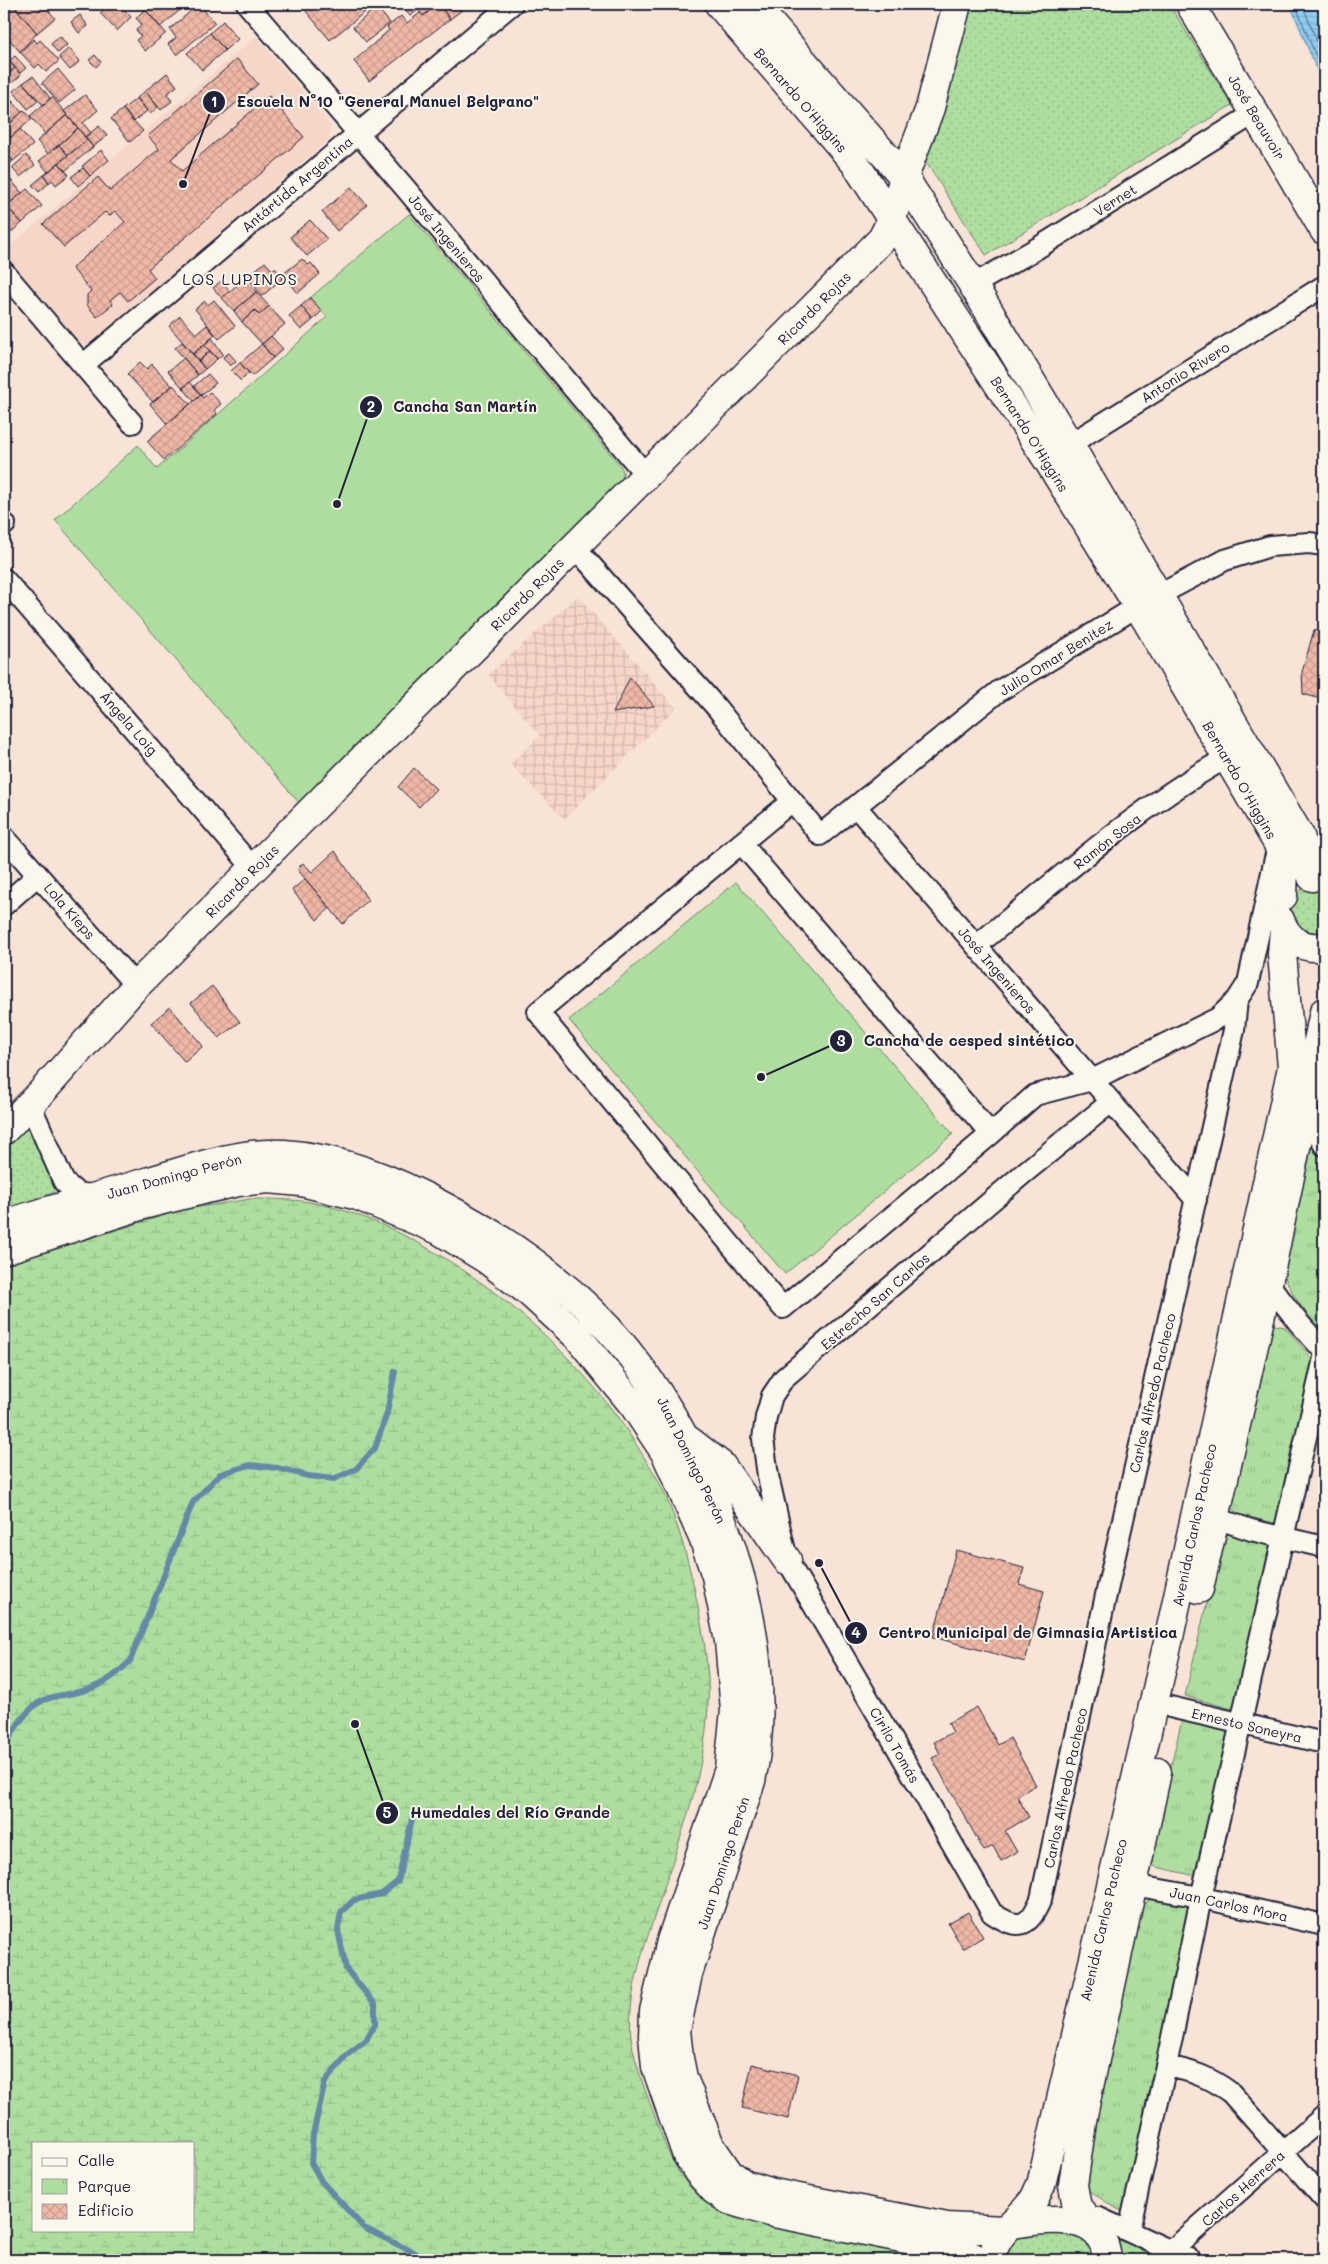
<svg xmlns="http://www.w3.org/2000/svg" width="1328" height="2264" viewBox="0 0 1328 2264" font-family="Mali,sans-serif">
<defs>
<pattern id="industrial-grid" width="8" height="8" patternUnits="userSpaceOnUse" patternTransform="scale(1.25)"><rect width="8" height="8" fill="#f5d6c8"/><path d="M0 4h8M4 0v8" fill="none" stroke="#d2b7ad"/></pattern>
<pattern id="grass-dots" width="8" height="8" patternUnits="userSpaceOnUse" patternTransform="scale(1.25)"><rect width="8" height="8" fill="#adde9e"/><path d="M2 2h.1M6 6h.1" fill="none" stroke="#95be89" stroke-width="1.8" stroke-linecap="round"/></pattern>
<pattern id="wetland-marsh" width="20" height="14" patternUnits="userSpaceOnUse" patternTransform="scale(1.25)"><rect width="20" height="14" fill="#adde9e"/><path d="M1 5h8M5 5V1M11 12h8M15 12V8" fill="none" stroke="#95be89"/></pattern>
<pattern id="park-tufts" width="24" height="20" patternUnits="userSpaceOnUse" patternTransform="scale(1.25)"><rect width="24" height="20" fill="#adde9e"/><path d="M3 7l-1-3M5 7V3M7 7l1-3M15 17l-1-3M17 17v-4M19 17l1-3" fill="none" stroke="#95be89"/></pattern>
<pattern id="water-rules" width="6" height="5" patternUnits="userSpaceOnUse" patternTransform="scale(1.25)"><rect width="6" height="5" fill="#90cdf1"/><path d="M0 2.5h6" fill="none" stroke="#7cb0d0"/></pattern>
<pattern id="building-cross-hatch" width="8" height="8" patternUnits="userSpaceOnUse" patternTransform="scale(1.25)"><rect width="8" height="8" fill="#efb7a5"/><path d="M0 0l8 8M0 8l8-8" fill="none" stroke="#cd9d8f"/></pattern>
</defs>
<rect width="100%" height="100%" fill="#f7e4d7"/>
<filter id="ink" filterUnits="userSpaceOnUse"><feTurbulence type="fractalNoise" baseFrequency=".02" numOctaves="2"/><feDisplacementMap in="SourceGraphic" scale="10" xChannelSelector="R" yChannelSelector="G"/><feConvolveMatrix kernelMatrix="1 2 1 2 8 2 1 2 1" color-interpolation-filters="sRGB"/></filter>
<g filter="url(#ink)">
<path fill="#f5d6c8" d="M256 36 328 122 331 127 329 139 98 341 87 345 81 343 4 253V251Z"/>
<path fill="url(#industrial-grid)" d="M578 596 676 708 564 819 510 764 540 736 488 675Z"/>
<path fill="url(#grass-dots)" stroke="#68806c" d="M970 4H1169L1232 105 986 255 925 161Z
M1308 886 1324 888V936L1308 937 1288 913C1290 899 1295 892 1308 886Z
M31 1123 58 1191 4 1211V1150Z
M1110 2230 1150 2254 1146 2260H1116Z
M1068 2232 1087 2239 1097 2260H1001L1002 2251 1019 2235Z"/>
<path fill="url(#wetland-marsh)" stroke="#68806c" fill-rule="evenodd" d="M250 1199C270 1199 290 1199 309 1202 382 1214 467 1267 522 1315 569 1355 610 1401 642 1454 649 1465 657 1476 662 1488 680 1527 690 1566 698 1607 704 1639 710 1673 708 1705 705 1774 680 1838 659 1903 645 1945 627 1991 631 2037 635 2067 648 2097 658 2125 673 2170 690 2199 734 2218L933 2260H4V1265L181 1210ZM34 2143H194V2230H34Z"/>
<path fill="url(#park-tufts)" stroke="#68806c" d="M1324 1085V1127L1319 1105Z
M1309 1144H1312L1324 1166V1325L1322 1328 1318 1327C1302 1308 1289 1292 1282 1268Z
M1275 1325 1285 1327 1314 1361 1277 1522 1274 1523 1238 1514 1229 1504 1270 1328Z
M1223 1533 1271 1544 1236 1710 1185 1696Z
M1182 1719 1230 1729 1196 1876 1148 1865Z
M1154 1897 1190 1907 1192 1913 1123 2210H1119L1089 2191 1082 2179 1142 1905Z"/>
<path fill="#adde9e" stroke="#68806c" d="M409 214 620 465 623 471 622 483 302 806 55 520 138 445 157 469 327 317 310 298Z
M736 882 953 1134 785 1274 569 1020Z"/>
<path fill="url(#water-rules)" stroke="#6489a8" d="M1290 4H1324V88Z"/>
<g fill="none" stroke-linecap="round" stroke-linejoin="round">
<path stroke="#4e6684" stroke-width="1" d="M1295 4 1324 76
M1302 4 1324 59"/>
<path stroke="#6489a8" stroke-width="6" d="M4 1751C9 1735 27 1707 44 1700 52 1696 64 1695 74 1693 99 1688 112 1679 130 1661L193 1502 220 1474 250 1465 277 1468 308 1476 334 1479 356 1469 375 1448 387 1413 395 1371
M412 1819 398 1881 382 1894 354 1900 341 1912 338 1930 346 1969 375 2004V2024L366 2040 348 2054 325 2082 313 2134 311 2163 322 2182 364 2228 415 2253 425 2260"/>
</g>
<path fill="url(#building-cross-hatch)" stroke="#22223b" d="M16 4H43L55 18 37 33 14 6Z
M111 4H119L131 17 117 31 100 13Z
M152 4H187L160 27 145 9Z
M199 4 215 23 177 55 168 44 176 38 170 29Z
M300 4H359L365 12 330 40Z
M363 4H374L390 23 366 42 353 27 370 13Z
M400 4H438L423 16 418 10 410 16Z
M438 4H470L450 19Z
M438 4 450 19 369 81 354 61 389 30 387 27 401 16 407 23 420 13 423 16Z
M14 6 37 33 20 52 4 33V14Z
M145 9 166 33 145 51 136 40 141 36 136 30 142 25 136 18Z
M80 15 88 26 79 33 71 22Z
M223 21 238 39 225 50 210 33Z
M210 33 225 50 202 70 187 53Z
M60 36 67 45 58 53 51 44Z
M34 39 37 43 40 40 59 61 46 72 39 64 35 68 20 52Z
M69 48 80 61 70 70 59 57Z
M4 54 15 68 4 78Z
M95 55 101 62 96 67 89 60Z
M15 56 26 68 20 73 9 61Z
M237 59 258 84 171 159 182 171 269 96 304 137 148 269 155 278 128 301 120 292 110 300 113 304 97 317 87 305V295L91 291 72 268 125 222 115 211 109 216 105 212 64 247 43 224 98 177 110 191 159 149 148 136Z
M15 68 21 75 6 88 4 85V78Z
M58 69 75 90 59 103 42 83Z
M167 73 177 86 167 94 172 101 161 110 145 91Z
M33 76 50 98 43 105 23 83Z
M23 83 38 101 28 109 13 91Z
M4 91 13 102 4 110Z
M145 91 158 107 150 114 137 98Z
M85 95 98 110 83 123 91 133 85 137 64 111Z
M52 97 67 115 45 134 30 116Z
M137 98 147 111 133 122 123 109Z
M13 102 22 112 4 129V110Z
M123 109 143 131 130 142 111 119Z
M24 110 32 119 11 137 4 129Z
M67 115 78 128 48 154 37 141Z
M99 126 107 136 93 147 85 137Z
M78 128 87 140 68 155 59 145Z
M4 129 11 137 4 143Z
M20 129 33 145 13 161 4 150V143Z
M87 140 93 147 65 171 59 163Z
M59 145 68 155 48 172 39 161Z
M4 150 13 161 6 167 4 164Z
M101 150 109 160 90 176 82 166Z
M26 155 35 165 20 177 12 168Z
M59 163 69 175 56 185 52 180 49 183 44 175Z
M83 168 90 176 78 186 71 177Z
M5 173 22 193 4 208V174Z
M44 175 49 183 39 192 32 185Z
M351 187 367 205 337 231 322 212Z
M27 189 42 206 22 223 6 206Z
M6 206 22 223 9 234 4 227V208Z
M310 220 327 239 307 256 290 237Z
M302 259 308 265 311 263 320 274 298 293 283 274Z
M265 262 272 270 275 268 283 278 262 296 247 277Z
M244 279 256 292 234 311 222 298Z
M221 281 230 291 222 298 213 288Z
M256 292 269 306 259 315 255 310 242 322 234 311Z
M310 298 322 311 313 320 301 306Z
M214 300 235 326 219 339 195 309 205 301 208 305Z
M269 306 285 324 262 344 242 322 255 310 259 315Z
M301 306 313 320 301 330 289 316Z
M180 316 196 334 207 325 215 335 193 354 169 326Z
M271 336 283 349 273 358 262 344Z
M212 338 223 354 217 359 204 345Z
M182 342 205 369 198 375 175 348Z
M262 344 273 358 252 376 240 363Z
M204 345 210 351 199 361 193 354Z
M210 351 217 359 205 369 199 361Z
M229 353 236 361 230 366 223 357Z
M184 358 198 375 183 388 168 371Z
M140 362 147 369 152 364 172 386 153 402 127 374Z
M240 363 249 373 241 381 231 371Z
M208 374 216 383 201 395 194 386Z
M190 382 201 395 194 401 183 388Z
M173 385 190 404 167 424 150 404Z
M210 392 221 404 214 410 217 414 164 460 147 441 201 395 203 398Z
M1314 630 1324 633V700L1303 694 1302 672Z
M630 677 654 706 613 713Z
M414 768 436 789 419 807 398 787Z
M335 851 368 900 343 924 297 869 303 863 312 872Z
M305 879 330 908 317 920 292 890Z
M212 986 240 1022 219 1038 191 1003Z
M170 1007 203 1046 185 1062 151 1023Z
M956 1550 1024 1568 1019 1584 1044 1591 1025 1662 933 1637Z
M977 1707 998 1745 1010 1738 1036 1785 1017 1796 1029 1817 1005 1831 1017 1852 1001 1861 993 1846 984 1851 932 1758 940 1754 934 1742 953 1732 948 1723Z
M968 1912 983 1937 963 1949 948 1923Z
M752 2064 798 2075 788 2119 742 2108Z"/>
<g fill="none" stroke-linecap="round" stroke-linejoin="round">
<defs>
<path id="street" d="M247 4 406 189 645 474
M4 272 132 423
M973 285 1036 249 1255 113
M83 365 512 4
M1059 451 1324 286
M4 525 5 524
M574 546 716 707 820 835 999 691 1138 606 1225 560 1270 546 1309 543 1324 545
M4 579 254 869
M857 808 1196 1200
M4 837 136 986
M741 843 991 1134 783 1308 538 1012 792 801
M4 905 38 875
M976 946C1060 878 1143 802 1239 751
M40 1094 33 1111 64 1182 77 1193 97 1196
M1111 1102 1024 1173 784 1378 772 1396 766 1417 763 1439 768 1476 787 1560 892 1739 992 1913C1018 1930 1028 1929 1041 1899L1106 1595 1234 1030 1237 1000 1248 983 1275 858
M1302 1121 1312 1120 1324 1145
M991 1134 1035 1095 1092 1080 1218 1018 1237 1000
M1268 1283 1298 1322 1324 1351
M1216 1518 1251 1530 1324 1547
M1170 1707 1324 1743
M1133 1885 1189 1895 1324 1925
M1166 2066C1193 2071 1209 2077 1231 2093L1324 2199
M1079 2219 1084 2217 1099 2218 1191 2260
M1129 2230 1166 2066 1201 1898 1324 1358
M1161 2260 1324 2116"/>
<path id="secondary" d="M719 4 855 163 1047 459 1138 606 1278 844 1284 867 1283 896
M753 4 904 177 973 285 1069 444 1300 836 1312 877
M1190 4 1324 230
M1280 920C1288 941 1302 949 1324 947
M4 1130 40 1094 136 986 882 239 892 219 904 177 930 108 957 4
M4 1224C50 1210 97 1197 143 1183 188 1170 237 1151 285 1154 341 1158 394 1180 443 1206 511 1242 576 1288 625 1348 714 1456 782 1641 751 1781L688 1974 676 2030 679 2058 683 2078 710 2145 729 2173 744 2184 773 2193 947 2227 1004 2230
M4 1250 143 1205 211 1188 238 1182 269 1179 301 1182 358 1196 439 1230 486 1259 530 1293 578 1337 634 1406 666 1454 704 1540 716 1576 729 1641 735 1710 729 1769 671 1941 654 2011 653 2036 656 2067 686 2153 698 2172 714 2190 729 2200 769 2212 937 2245 964 2253 980 2260
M687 1439 721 1465 787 1560
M1199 1589 1268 1283 1324 1012
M1013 2224C1048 2218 1105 2211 1107 2260
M1101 2236 1077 2207 1073 2185 1083 2115 1157 1772
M996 2244C1003 2227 1021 2218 1032 2202 1036 2197 1038 2190 1041 2185L1168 1642 1292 1067 1282 954 1284 930"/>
</defs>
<use href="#street" stroke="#22223b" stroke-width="24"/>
<use href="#secondary" stroke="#22223b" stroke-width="31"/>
<use href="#street" stroke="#fbf7ec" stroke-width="20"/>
<use href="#secondary" stroke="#fbf7ec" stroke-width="28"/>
</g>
</g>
<g text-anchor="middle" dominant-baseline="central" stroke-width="4" stroke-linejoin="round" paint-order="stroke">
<g font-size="14" fill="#22223b" stroke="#fbf7ec">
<text transform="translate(801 100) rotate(49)">Bernardo O'Higgins</text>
<text transform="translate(1257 117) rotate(59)">José Beauvoir</text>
<text transform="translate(297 184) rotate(-40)">Antártida Argentina</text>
<text transform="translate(1115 200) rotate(-32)">Vernet</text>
<text transform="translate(447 238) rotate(50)">José Ingenieros</text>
<text transform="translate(814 308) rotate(-45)">Ricardo Rojas</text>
<text transform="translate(1185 372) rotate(-32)">Antonio Rivero</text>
<text transform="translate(1030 434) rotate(58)">Bernardo O'Higgins</text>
<text transform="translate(527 594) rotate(-45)">Ricardo Rojas</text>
<text transform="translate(1056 657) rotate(-32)">Julio Omar Benitez</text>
<text transform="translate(129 723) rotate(49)">Ángela Loig</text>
<text transform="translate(1240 780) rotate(60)">Bernardo O'Higgins</text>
<text transform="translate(1107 841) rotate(-38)">Ramón Sosa</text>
<text transform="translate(242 881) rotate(-45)">Ricardo Rojas</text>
<text transform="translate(70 911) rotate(49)">Lola Kieps</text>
<text transform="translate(997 970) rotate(49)">José Ingenieros</text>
<text transform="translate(174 1176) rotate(-15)">Juan Domingo Perón</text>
<text transform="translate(875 1301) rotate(-41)">Estrecho San Carlos</text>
<text transform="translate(1152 1393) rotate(-77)">Carlos Alfredo Pacheco</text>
<text transform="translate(692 1460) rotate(64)">Juan Domingo Perón</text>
<text transform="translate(1194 1525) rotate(-78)">Avenida Carlos Pacheco</text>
<text transform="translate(1247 1725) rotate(13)">Ernesto Soneyra</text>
<text transform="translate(895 1745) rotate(60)">Cirilo Tomás</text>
<text transform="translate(1065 1788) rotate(-78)">Carlos Alfredo Pacheco</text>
<text transform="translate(723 1863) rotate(-72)">Juan Domingo Perón</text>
<text transform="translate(1229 1904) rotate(12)">Juan Carlos Mora</text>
<text transform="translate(1103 1920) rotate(-77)">Avenida Carlos Pacheco</text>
<text transform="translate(1243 2188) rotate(-42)">Carlos Herrera</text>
</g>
<g font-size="16" letter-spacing="1" fill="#22223b" stroke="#fbf7ec">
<text x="240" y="278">LOS LUPINOS</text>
</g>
</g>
<path fill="none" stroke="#22223b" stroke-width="2" d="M183 184L214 102M337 504L371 407M761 1077L841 1041M819 1563L856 1633M355 1724L387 1813"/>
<g fill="#22223b" stroke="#fbf7ec" stroke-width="2">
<circle cx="183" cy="184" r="5"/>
<circle cx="337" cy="504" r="5"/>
<circle cx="761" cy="1077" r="5"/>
<circle cx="819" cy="1563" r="5"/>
<circle cx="355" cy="1724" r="5"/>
<circle cx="214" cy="102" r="12"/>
<circle cx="371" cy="407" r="12"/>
<circle cx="841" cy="1041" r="12"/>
<circle cx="856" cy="1633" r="12"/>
<circle cx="387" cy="1813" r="12"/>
</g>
<g font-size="15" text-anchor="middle" font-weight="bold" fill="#fff">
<text x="214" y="107">1</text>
<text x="371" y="412">2</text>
<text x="841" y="1046">3</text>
<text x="856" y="1638">4</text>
<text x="387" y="1818">5</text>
</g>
<g font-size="15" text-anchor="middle" font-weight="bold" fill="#22223b" stroke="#fbf7ec" stroke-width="4" stroke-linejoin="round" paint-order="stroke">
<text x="388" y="107">Escuela N°10 "General Manuel Belgrano"</text>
<text x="465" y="412">Cancha San Martín</text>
<text x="969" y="1046">Cancha de cesped sintético</text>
<text x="1028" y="1638">Centro Municipal de Gimnasia Artistica</text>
<text x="510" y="1818">Humedales del Río Grande</text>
</g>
<rect width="1328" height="2264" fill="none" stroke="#fbf7ec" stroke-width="20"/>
<rect x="10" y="10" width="1308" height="2244" fill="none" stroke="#22223b" stroke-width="2" filter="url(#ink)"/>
<rect x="32" y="2142" width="162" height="90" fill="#fbf7ec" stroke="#a4a2a5"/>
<rect x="42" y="2158" width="25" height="8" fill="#fbf7ec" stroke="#a4a2a5"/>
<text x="78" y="2166" font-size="15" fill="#22223b">Calle</text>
<rect x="42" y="2179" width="25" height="15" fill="url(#park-tufts)" stroke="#a4a2a5"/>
<text x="78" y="2192" font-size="15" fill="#22223b">Parque</text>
<rect x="42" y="2204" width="25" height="15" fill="url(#building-cross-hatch)" stroke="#a4a2a5"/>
<text x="78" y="2216" font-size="15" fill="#22223b">Edificio</text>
</svg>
